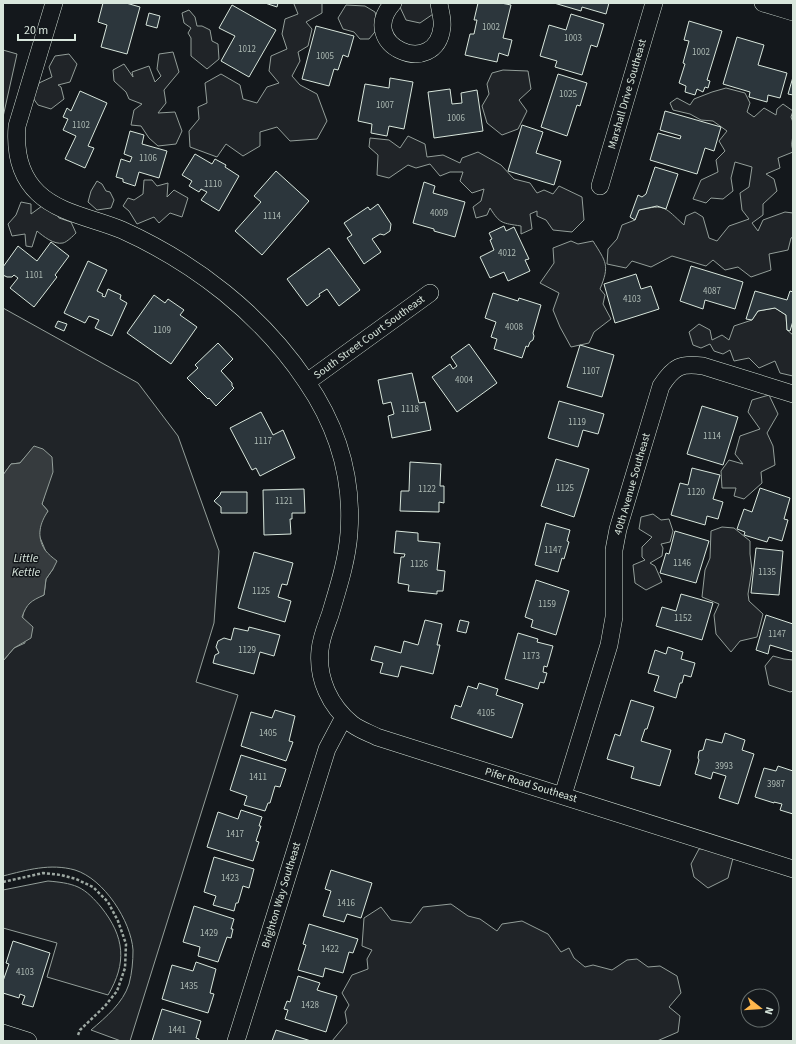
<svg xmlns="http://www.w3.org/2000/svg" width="796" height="1044" viewBox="0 0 796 1044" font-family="'Source Sans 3',sans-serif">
<rect width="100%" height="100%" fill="#14181c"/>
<path fill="#202428" stroke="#939e99" d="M295 3H322V13L306 22 312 29 308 46 298 52 300 61 292 76 300 85 317 94 327 121 317 139 290 141 277 127 260 132V146L243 156 226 144 217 157 190 147 189 131 199 119 198 107 207 103 205 83 221 74 240 85 243 99 257 103 267 87 279 83 269 71 271 56 287 49 282 34 285 19 298 14 294 4Z
M400 3H435L436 12 420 23 406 20 399 5Z
M346 5 365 6 375 12 379 27 369 39H360L354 32 343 29 338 18Z
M189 10 195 17 197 26H202L210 30 212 41 218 44 219 59 207 69 191 56V38L188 33 191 28 184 23 182 13Z
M3 50 17 54 3 117Z
M173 52 179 72 164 90 166 103 158 113 175 112 182 131 176 144 158 146 149 138 141 126 131 125 134 110 142 104 129 99 126 92 114 81 113 70 124 64 133 77 132 72 149 66 155 82 161 76 157 69 159 54Z
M69 54 77 64 70 82 58 85 61 87 64 99 51 109 38 105 33 98 39 83 52 77 49 67 55 56Z
M503 70 528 71 531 89 519 100 527 111 518 129 502 135 487 123 482 106 489 94 487 84 492 73Z
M726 88 745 93 750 103 747 112 754 117 764 108 776 115 777 109 783 104 793 111 791 117C795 125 793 134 792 142 791 145 793 149 793 152L778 158 780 168 766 174 774 179 777 191 763 204V215L752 223 758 231 763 220 785 212 793 213V237L791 238 788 250 769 254 771 270 751 277 738 267 725 270 713 260 706 266 672 256 651 267 632 261 626 268 607 264 608 249 617 239 622 225 635 220 639 210C666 204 664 207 684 225L686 216 695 212 703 217 709 238 717 241 729 226 749 219 742 210 740 193 749 187 752 167 735 162 731 178 733 191 723 199 711 198 706 203 693 199 701 180 718 172 716 160 725 151 719 141 727 131 713 121 701 120 690 114 673 110 670 103 677 98 690 105 694 99 712 92Z
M408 136 425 144 427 157 443 155 460 163 462 158 478 152 501 165 514 179 530 183 537 193 544 190 553 194 559 186 582 197 584 220 572 232 553 230 546 220 537 216V211L530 214 532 229 521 234V226C502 223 500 224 490 208L487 215 476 218 473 207 481 201 484 189 472 193 460 181 463 172H450L440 176 430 164 416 168 408 165 389 178 377 175 378 155 369 147 370 138 389 140 400 148Z
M144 180H152L157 186 168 183 167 197 174 190 188 198 182 217 170 213 159 223 154 217 137 224 129 211 123 206 128 198 134 200 143 194Z
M97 181 102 184 106 191 110 192 114 200 111 208 97 210 88 202 91 191Z
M21 202 31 204V214L42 206 55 211 59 218 71 222 76 233C73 236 67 242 63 243 54 245 43 236 37 231L32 247 26 246 25 234 12 236 8 224 16 215Z
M571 241 578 244 593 241C606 262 610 265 600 289L605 295 603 304 611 319 594 332 589 343 571 347 560 327 553 310 559 293 540 283 554 263 553 248Z
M3 308 138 383 178 436 219 551 214 623 196 682 238 695 130 1041H121L91 1030C106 1017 123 1003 129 984 132 973 133 961 133 950 131 921 104 879 75 870 50 863 27 870 3 876V661L14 648 25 643C23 630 19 613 29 602 33 599 39 597 44 595L46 579 53 569 39 535 41 521 48 511 42 504 46 490 27 455 20 463 11 464 3 475Z
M775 308 786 315 787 330 793 335V376L780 373 775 361 759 368 749 358 734 361 730 350 723 354 714 351 710 344 701 348 693 345 689 332 699 324 710 330 712 340 722 335 729 340 734 326 752 320 758 311Z
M769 395 778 414 767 433 773 446 775 465 761 472 762 483 744 499 734 496 736 488H722L721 471 729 460 743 464 735 454 740 436 760 429 748 412 752 400Z
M653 514 661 520 669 519 673 531 670 542 661 544 663 548 662 556 650 563 655 566 662 582 646 590 635 583 633 565 645 560 642 557V547L652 537 639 529 641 517Z
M722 527 734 528 750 541V554L752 570 748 594 749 601 763 614 757 637 740 641 731 652 716 634 714 615 719 604 702 597 705 570 710 558 711 531Z
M773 656 784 659 793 660V691L790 692 769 685 765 666Z
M716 848 733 858 728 878 708 888 694 877 691 864 699 849Z
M48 881C59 882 69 883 78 887 87 891 95 900 101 907 125 937 127 963 108 995L47 977 57 943 3 928V890Z
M451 904 468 916 480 919 497 931 502 924 522 921 548 934 561 952 569 948 574 958 585 967 593 965 612 970 627 960 637 959 648 967 660 966 677 976 681 993 669 1007 680 1016 678 1032 657 1041H332L347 1023 345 1012 349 1005 342 993 352 975 368 969 367 959 372 950 362 946 364 918 381 907 391 920 411 923 423 907Z"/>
<path fill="#363b3e" stroke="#939e99" d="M34 446 43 449 52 457 53 472 42 504 48 511C40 523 36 536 45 550 48 554 53 558 57 561L53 569 46 579 44 595C31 601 27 603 22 617L33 627 31 638 14 648 3 661V475L11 464 20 463Z"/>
<path fill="#2c363c" stroke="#d8e6dc" d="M103 3H126L140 7 127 54 101 47 107 25 98 22Z
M265 3H278L277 7Z
M478 3H501L511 5 503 38 512 40 508 56 499 53 497 62 465 55 470 34H474L477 20H474Z
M554 3H609L606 14 582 7 581 11Z
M232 5 276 30 249 77 221 61 235 36 219 28Z
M149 13 160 16 157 28 146 25Z
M571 14 604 24 597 47 591 45 582 75 555 67 557 61 540 56 549 25 566 30Z
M689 21 722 31 707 80 710 81 708 88 705 87 703 92 697 89 695 95 685 92 686 86 679 83 685 64 683 63 689 41 684 40Z
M316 26 354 36 348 57 343 55 338 70 334 69 329 86 302 79Z
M737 37 764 45 758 65 787 73 780 98 768 95 767 102 749 97 750 92 723 84Z
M558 74 587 83 580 106 577 105 567 136 541 127Z
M793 77V95L788 94Z
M390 78 413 82 404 129 389 126 387 136 371 133 372 124 358 121 365 84 389 88Z
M450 89 452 104 462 103 461 93 477 90 483 131 434 138 428 92Z
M80 91 107 103 88 146 94 148 85 168 65 159 76 136 63 130 68 119 63 117 67 108 71 111Z
M665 111 721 127 714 151 705 148 697 174 650 160 658 133 680 139 681 136 660 130Z
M522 125 543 132 536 153 561 161 554 185 508 171Z
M130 131 144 135 142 144 167 151 159 178 139 172 135 186 123 182V179L116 177 121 159 130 162 132 157 124 154Z
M195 154 212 164 215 159 226 165 225 167 239 176 219 211 201 200 207 192 201 189 199 192 189 186 192 181 182 175Z
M655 167 678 174 666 209 657 206 639 210 635 220 630 217 638 195 642 197 646 194Z
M276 171 309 201 262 255 235 231 261 202 254 196Z
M424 182 435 186 433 193 465 202 455 237 434 231V229L413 223Z
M378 204 391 224 390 231 384 235 380 234 372 239 381 252 364 264 347 238 352 235 344 223 368 207 370 210Z
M504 226 506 231 514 227 529 259 525 260 530 271 508 281 504 272 490 278 480 257 494 250 490 240 492 239 489 233Z
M51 242 69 256 55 275 57 277 34 307 10 288 18 278 14 275 12 277H7L3 275V267L18 246 37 261Z
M329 248 360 290 339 306 327 289 319 294 320 296 307 306 287 279Z
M88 261 107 270 97 291 103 294 102 296 105 297 108 289 121 295 120 299 127 303 112 336 95 328 99 320 89 316 85 323 64 313Z
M691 266 743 282 735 309 705 300 703 309 680 301Z
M636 274 641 289 651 286 659 309 615 323 604 284Z
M755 291 787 300 790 291 793 292V321L790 331 787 330 786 315 775 308 758 311 752 320 746 319Z
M493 293 518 301 519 298 541 305 533 333 534 336 533 340 530 342 528 347 526 346 522 358 494 349 497 339 491 337 496 322 485 318Z
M154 295 165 303 168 299 184 310 180 315 197 327 171 364 127 333Z
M58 321 67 324 64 331 55 327Z
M218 343 233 359 221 371 232 383V386L234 388 216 406 209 398 208 399 187 378 198 368 195 365Z
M469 344 497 383 457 412 432 377 450 364 453 369 457 366 451 357Z
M580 345 614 355 602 397 567 387Z
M412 373 419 403 425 402 431 430 392 438 388 416 394 414 391 402 383 404 378 380Z
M559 401 604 414 598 434 583 430 578 447 548 438Z
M702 406 738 417 723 465 687 454Z
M261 412 273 435 283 430 295 458 260 476 256 468 252 470 230 428Z
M556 459 589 469 574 517 541 506Z
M410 462 441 464 440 486H444V503L439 502V512L400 511 401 491H409Z
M692 468 720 475 713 499 723 502 718 519 707 516 705 525 671 515 680 483 688 485Z
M760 488 790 498 784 519 788 520 782 541 769 537 767 542 744 535 745 532 737 529 744 509 752 512Z
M304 489 305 513H292V519H290L291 534 264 535 263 490Z
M221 492H247V513H221V507L214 501 220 495Z
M546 523 570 530 567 541 569 542 564 559 562 558 558 572 535 565Z
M396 531 418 533V541L440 543 437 570 445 571 443 591H437V594L408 591 409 585 398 583 401 557H404L405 554 394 553Z
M675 531 709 541 696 583 660 573 666 553 669 554Z
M756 548 783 551 779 595 751 593Z
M254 552 293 563 287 585 282 584 278 597 291 601 285 622 238 608Z
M536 580 569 591 556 635 531 627 533 620 525 617Z
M681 594 713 603 702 640 656 626 662 607 676 611Z
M766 615 793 624V652L770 645 768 654 756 650Z
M425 620 442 624 437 645H440L433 674 401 666 398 677 380 673 383 663 371 660 375 646 401 653 404 641 418 645Z
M460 620 469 622 466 633 457 631Z
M249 627 280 635 274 656 260 652 254 674 213 663 215 655 219 653 216 647 218 641 224 638 231 640 234 628 248 631Z
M518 633 538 639 537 642 553 646 547 667 544 666 543 672 547 673 544 683 540 682 538 689 505 679Z
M668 647 683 652 681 659 695 663 691 677 684 675 682 683H680L676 698 654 691 659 676 648 673 655 650 666 654Z
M479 683 498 689 496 695 523 704 512 738 451 718 455 705 461 707 468 686 477 689Z
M631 700 654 707 647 729H645L641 741 671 750 660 786 631 778 634 767 607 759 615 734 620 736Z
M275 710 295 716 289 741 293 742 286 761 241 746 251 712 272 718Z
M725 733 745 740 742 750 754 754 738 804 719 798 726 776 713 772 711 779 695 774 699 760 698 758 699 751 703 750 706 739 722 743Z
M241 755 286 769 280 787 275 786 270 803H268L265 811 244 805 247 796 230 790Z
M778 766 793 771V814L780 810 782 804 774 802V803L755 797 764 768 776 771Z
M241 810 262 817 259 826H261L256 841 259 842 253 861 207 847 218 812 238 819Z
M214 857 254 869 249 888 243 886 238 903H236L234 911 213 905 216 896 204 892Z
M331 870 372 883 361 918 347 914 344 922 323 916 331 891 325 889Z
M194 906 234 919 231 929H233L231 938 227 937 218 962 198 956 200 947 183 942Z
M309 924 358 939 353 953 349 952 343 973 325 968 323 977 298 970 306 945 303 944Z
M13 941 50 953 33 1007 22 1004 25 996 20 994 19 998 3 993V981L9 964 6 963Z
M196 962 216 969 210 993 214 994 208 1013 162 999 172 965 193 971Z
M298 976 320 983 317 990 337 996 326 1032 285 1019 288 1010 284 1009 287 1001 290 1002Z
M162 1009 201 1021 196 1038 199 1039V1041H152Z
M276 1030 311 1041H272Z"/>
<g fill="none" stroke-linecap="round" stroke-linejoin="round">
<defs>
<path id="minor" d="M54 3 17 126C15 151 19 175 38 193 60 214 94 218 122 230 195 263 261 314 306 381 337 426 353 478 349 533 347 561 338 588 330 615 326 626 321 638 320 650 317 679 330 706 352 724 360 730 369 733 377 737L793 869
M393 3C355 45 436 80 442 27 443 19 440 11 439 3
M763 3 793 12
M600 186 654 3
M307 382 430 293
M563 795 609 645 614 617V550L618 529 661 386C674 366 681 363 703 366L793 394
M3 1033 28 1041
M236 1041 327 749 344 717"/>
</defs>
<use href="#minor" stroke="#d8e6dc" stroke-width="18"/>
<path stroke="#9da8a2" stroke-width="2.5" stroke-dasharray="3 2" stroke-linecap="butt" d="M3 882 43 873 61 875 76 879 93 887 108 902 118 921 126 944 125 968 117 991 105 1006 80 1030 78 1035"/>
<use href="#minor" stroke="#14181c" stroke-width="17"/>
</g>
<g text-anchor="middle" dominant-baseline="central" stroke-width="3" stroke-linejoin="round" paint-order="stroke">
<g font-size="9" fill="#adbab4">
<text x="491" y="27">1002</text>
<text x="573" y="38">1003</text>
<text x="247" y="49">1012</text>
<text x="701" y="52">1002</text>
<text x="325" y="56">1005</text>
<text x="568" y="94">1025</text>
<text x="385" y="105">1007</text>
<text x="456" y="118">1006</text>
<text x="81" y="125">1102</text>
<text x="148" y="158">1106</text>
<text x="213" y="184">1110</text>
<text x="439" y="213">4009</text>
<text x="272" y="216">1114</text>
<text x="507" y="253">4012</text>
<text x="34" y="275">1101</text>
<text x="712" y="291">4087</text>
<text x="632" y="299">4103</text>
<text x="514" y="327">4008</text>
<text x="162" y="330">1109</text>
<text x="591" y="371">1107</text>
<text x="464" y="380">4004</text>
<text x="410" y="409">1118</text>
<text x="577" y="422">1119</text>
<text x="712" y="436">1114</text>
<text x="263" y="441">1117</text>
<text x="565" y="488">1125</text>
<text x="427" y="489">1122</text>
<text x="696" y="492">1120</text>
<text x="284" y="501">1121</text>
<text x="553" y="550">1147</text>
<text x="682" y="563">1146</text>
<text x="419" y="564">1126</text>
<text x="767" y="572">1135</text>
<text x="261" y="591">1125</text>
<text x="547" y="604">1159</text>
<text x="683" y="618">1152</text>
<text x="777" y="634">1147</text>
<text x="247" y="650">1129</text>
<text x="531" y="656">1173</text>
<text x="486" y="713">4105</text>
<text x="268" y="733">1405</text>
<text x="724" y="766">3993</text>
<text x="258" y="777">1411</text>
<text x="776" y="784">3987</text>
<text x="235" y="834">1417</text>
<text x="230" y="878">1423</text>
<text x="346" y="903">1416</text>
<text x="209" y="933">1429</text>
<text x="330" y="949">1422</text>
<text x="25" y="972">4103</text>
<text x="189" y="986">1435</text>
<text x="310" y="1005">1428</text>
<text x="177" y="1030">1441</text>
</g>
<g font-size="11" fill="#d8e6dc" stroke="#14181c">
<text transform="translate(627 94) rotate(-74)">Marshall Drive Southeast</text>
<text transform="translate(369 337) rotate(-36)">South Street Court Southeast</text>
<text transform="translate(632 484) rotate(-74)">40th Avenue Southeast</text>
<text transform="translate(531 785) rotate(17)">Pifer Road Southeast</text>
<text transform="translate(281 895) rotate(-73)">Brighton Way Southeast</text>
</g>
<g font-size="12" font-style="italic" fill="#d8e6dc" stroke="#14181c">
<text x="26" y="558">Little<tspan x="26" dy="14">Kettle</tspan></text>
</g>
</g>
<rect width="796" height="1044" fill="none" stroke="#d8e6dc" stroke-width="8"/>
<g transform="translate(760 1008) rotate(107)"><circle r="19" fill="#14181c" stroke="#626a69"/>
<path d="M0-3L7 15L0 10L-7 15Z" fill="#ffb74d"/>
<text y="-6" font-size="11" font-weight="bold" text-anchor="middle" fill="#d8e6dc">N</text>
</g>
<path d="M18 34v6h57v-6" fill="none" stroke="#d8e6dc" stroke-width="2"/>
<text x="24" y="34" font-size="12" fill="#d8e6dc" stroke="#14181c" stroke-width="3" paint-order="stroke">20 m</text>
</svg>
